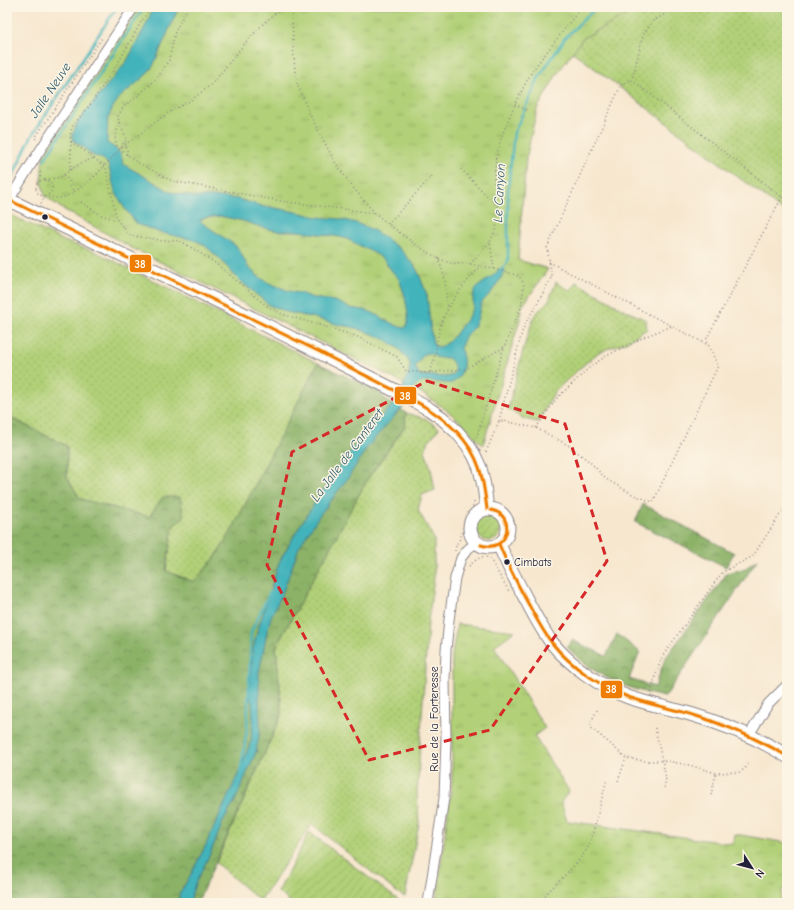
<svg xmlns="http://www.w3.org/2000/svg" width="794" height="910" viewBox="0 0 794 910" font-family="'Comic Neue',sans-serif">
<defs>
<pattern id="grass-dots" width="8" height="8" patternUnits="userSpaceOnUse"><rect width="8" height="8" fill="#b1d077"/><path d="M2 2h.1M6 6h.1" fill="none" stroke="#98b268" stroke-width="1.8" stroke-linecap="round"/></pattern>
<pattern id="forest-crowns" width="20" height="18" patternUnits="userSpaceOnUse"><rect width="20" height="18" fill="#8cb268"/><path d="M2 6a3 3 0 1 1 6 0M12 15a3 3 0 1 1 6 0" fill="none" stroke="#729057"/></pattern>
<pattern id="park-tufts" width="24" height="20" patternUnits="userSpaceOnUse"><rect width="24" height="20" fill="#b1d077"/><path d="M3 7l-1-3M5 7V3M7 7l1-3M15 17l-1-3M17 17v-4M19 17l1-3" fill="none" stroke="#98b268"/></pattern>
<pattern id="garden-furrows" width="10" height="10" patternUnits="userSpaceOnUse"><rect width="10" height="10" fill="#b1d077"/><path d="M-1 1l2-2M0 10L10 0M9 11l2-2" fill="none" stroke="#98b268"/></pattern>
</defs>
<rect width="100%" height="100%" fill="#fcf5e5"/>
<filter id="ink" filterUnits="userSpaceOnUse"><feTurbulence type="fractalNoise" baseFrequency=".025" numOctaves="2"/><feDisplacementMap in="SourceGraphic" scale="8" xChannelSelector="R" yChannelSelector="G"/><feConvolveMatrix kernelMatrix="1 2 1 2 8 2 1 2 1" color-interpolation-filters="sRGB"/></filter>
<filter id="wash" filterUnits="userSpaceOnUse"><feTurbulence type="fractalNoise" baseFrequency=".012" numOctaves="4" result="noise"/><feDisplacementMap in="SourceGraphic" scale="16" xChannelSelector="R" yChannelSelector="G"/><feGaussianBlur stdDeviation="0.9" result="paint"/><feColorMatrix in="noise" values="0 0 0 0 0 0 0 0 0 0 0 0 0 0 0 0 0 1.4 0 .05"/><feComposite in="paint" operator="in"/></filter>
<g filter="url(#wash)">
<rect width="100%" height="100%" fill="#f7e7cf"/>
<path fill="url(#grass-dots)" stroke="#6a7959" d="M645 7H787V214L573 52 583 38 636 10Z
M7 213 64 241 96 252 318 363 231 532 215 558 194 582 166 571 173 526 163 497 149 517 80 499 67 477V446L7 416Z
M556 282 570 291 576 282 621 308 646 320 647 329 626 342 599 352 580 368 555 391 538 422 524 419 508 409 523 350 534 316 549 300Z
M406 413 426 419 439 428 428 442 425 450 431 469 435 490 422 495 418 510 434 539V578L428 622 417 794 419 823 405 897 395 891 312 824 260 901 216 863 282 714 276 647 367 480 405 426Z"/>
<path fill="url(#forest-crowns)" stroke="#576a52" d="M318 363 379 392 387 401 406 413 405 426 367 480 276 647 282 714 199 899 198 903H7V416L67 446V477L80 499 149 517 163 497H180L184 517 173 526 166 571 194 582 215 558 231 532Z
M643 504 734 553 726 567 635 522Z
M758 559 665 697C638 692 610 682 588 666 580 661 574 653 567 647L572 640 606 656 617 634 640 652 629 679 655 687 665 659 727 573 746 568Z"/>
<path fill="url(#park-tufts)" stroke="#6a7959" d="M139 7H645L636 10 583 38 557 74 537 109 526 159 518 260 548 269 521 308 522 312 483 445C475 438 470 431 463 424 449 411 433 400 417 390L414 391 403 385V383L130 247 61 208 45 196 41 180 43 155Z
M457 624 515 631 494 646 545 728 534 736 569 791 561 802 567 821 733 844 735 834 787 843V886L782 890 781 903H436L452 781V655Z"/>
<path fill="url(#garden-furrows)" stroke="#6a7959" d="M476 528a13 13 0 1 1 26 0a13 13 0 1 1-26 0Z
M309 832 402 903H292L278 892Z"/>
<path fill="#43b3bb" stroke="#326a7b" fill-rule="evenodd" d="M153 7H179L153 66 145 76 120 97 113 107 108 118 107 143C118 150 121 151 123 164L171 192 195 197H222L238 199 265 207H270L301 213 317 217 340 219 356 223 373 230 384 237 401 250 414 265 419 274 427 295 431 332 433 343 436 347H439L442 346 447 343 455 335 468 317 473 307V296L476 288 495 274 499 269 506 270 491 293 484 300 481 304 478 318 474 327 466 335 460 348C466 361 464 375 452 383 442 384 430 379 420 383 409 387 408 407 397 413L376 437 366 449 348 478 319 516 299 547 284 589 271 617 267 631 259 673V695L260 731 256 752 235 801 222 824 211 852 195 884 192 893 190 903H178L180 893 190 876 205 847 241 768 251 741 253 720 252 703 249 695 251 669 253 648 258 629 279 563 283 555 301 524 343 461 364 435 399 398 409 371 410 363 404 355 398 348 384 339 373 334 352 327 340 325 311 317 286 312 269 305 238 279 220 259 203 244 194 240 158 232 137 224 125 209 115 191 108 164 103 159 92 155 83 147 74 141 72 136 77 123 103 90 119 71 128 59 148 21ZM220 216 243 221 264 228 278 231H298L340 237 347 239 378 255 385 261 391 270 399 279 405 296 408 315V323L405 328 400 327 395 325 371 312 364 310 350 308 335 301 313 298 300 293 289 291 269 283 259 277 248 267 240 251 236 246 201 222 200 220 205 218ZM427 353C431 353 432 355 436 357 440 359 444 357 448 358 453 360 457 371 453 375 451 376 449 376 447 377L420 375 415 367 424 354Z"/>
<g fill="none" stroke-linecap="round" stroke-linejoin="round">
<path stroke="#43b3bb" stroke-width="2.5" d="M44 160 144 7
M7 188 31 137 117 7
M500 271 508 262V190L514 133 538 79 565 38 596 7
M240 774 247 729 251 632 270 592"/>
</g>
</g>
<g filter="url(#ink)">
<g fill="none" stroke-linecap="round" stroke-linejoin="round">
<defs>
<path id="street" d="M9 200 37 155 134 7
M749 735 768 704 787 685
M428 903 444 798 446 739 445 680 446 650 449 620 455 578 461 558 468 549 477 542"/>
<path id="secondary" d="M7 199 224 304 394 390 429 409 442 418 457 432 467 444 474 455 480 468 484 486 487 509
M470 528a19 19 0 1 1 38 0a19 19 0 1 1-38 0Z
M499 544C507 564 517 582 527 601 535 616 542 630 552 643 570 665 601 687 628 697 648 704 669 708 690 714 724 724 757 737 787 756"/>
</defs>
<use href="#street" stroke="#8c8485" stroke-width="11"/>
<use href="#secondary" stroke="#8c8485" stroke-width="15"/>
<path stroke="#8c8485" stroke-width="1.5" stroke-dasharray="1 3" stroke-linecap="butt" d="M292 7 293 46 296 81 309 113 336 164 355 190 375 213 388 224 412 242 437 258 450 263 470 264 494 269 519 276 524 284 521 308 504 347 476 439
M678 7 664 15 653 21 643 35 632 80 787 201
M723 7H725
M515 104 528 111
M119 122 115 139 117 146 135 161 172 181 287 202 375 213
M36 139 35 138 102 38
M71 142 85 151 106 168 117 220 131 236 155 239 162 241 175 240 184 243 214 262 267 306 282 314 356 336 397 357 406 371 425 373 465 369 504 347
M122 147 168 113 191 100 212 84 246 42 264 23 279 10 292 12 294 7
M127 155V149L123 143 127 140 119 122 118 116 124 106 139 95 156 79 169 60 175 32 183 16 188 7
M461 169 497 206
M70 170 71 152V142L70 136 72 127 93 101 120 60 141 22 151 7
M64 175 72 184 69 186 74 191
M36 188a8 8 0 1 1 16 0a8 8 0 1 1-16 0Z
M45 180 60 177 79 164 94 158
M40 181 41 167
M81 202 101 215 116 220
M41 204 45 196C50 197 54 198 59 198 71 197 88 182 97 174
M388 224 434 174
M438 258 445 279 447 309
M549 262 708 345
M470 264 490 242
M494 269 490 242 496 229 497 222V206L494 180 496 158 502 135 515 104 532 71 577 13 585 7
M430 372C436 358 436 342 440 327 448 303 464 284 481 266
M499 421 522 332 526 322 535 308 552 276 547 248 621 85 632 80
M536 428 556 399 590 367 606 356 646 336 672 326
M486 452 499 421H504L536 428 568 445 590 462 606 479 634 495 653 502 718 366 706 340 782 197
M455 551 456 545 460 539 465 522 474 505V499
M469 566C475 561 482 553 490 559L510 593
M651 693 655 677 662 657 715 582 723 572 753 556 787 504
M597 710 591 722V728L607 741 626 758 645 761H666L689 765 716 773 739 772 745 769 749 761
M655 728 666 778 664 789
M618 781 626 758
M711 795 716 773
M543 903 544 897 547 893C560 880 574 867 585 852 588 848 590 842 592 837L607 779"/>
<use href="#street" stroke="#fff" stroke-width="9"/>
<use href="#secondary" stroke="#fff" stroke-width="13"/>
<path stroke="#8c8485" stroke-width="1.5" stroke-dasharray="1 3" stroke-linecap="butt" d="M97 174 122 147"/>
<defs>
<path id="bus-1" d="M7 199C112 250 217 301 322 353 342 364 363 374 384 385 410 398 437 411 457 432 480 456 483 477 487 509
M499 544C506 562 515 579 524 596 533 612 541 629 552 643 571 667 600 686 628 697 648 704 669 708 690 714 724 724 756 738 787 756
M481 545C509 554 517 515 491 510"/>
</defs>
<use href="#bus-1" stroke="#fcf5e5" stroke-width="6"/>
<use href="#bus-1" stroke="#ee7d01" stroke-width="3"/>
</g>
</g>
<path fill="none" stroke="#d62828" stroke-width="3" stroke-dasharray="8 5" stroke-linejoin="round" d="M427 381 565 424 607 561 490 730 369 760 267 565 292 452Z"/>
<g fill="#22223b" stroke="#fcf5e5" stroke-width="1.5">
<circle cx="45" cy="217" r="3.5"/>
<circle cx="507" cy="562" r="3.5"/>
</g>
<g text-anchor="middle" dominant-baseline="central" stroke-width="3" stroke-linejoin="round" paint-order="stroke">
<g font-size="11" fill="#22223b" stroke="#fcf5e5" text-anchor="start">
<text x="514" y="562">Cimbats</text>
</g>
<g font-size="12" fill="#22223b" stroke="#fcf5e5">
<text transform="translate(434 719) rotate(-90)">Rue de la Forteresse</text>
</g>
<g font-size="13" font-style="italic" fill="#2f5c6e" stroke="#fcf5e5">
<text transform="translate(50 90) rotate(-56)">Jalle Neuve</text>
<text transform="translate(499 193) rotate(-87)">Le Canyon</text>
<text transform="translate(347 455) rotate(-53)">La Jalle de Canteret</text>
</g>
</g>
<g stroke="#fcf5e5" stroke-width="1.5">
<rect x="129" y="254" width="23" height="19" rx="4" fill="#ee7d01"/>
<rect x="394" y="386" width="23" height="19" rx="4" fill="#ee7d01"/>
<rect x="600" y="680" width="23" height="19" rx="4" fill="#ee7d01"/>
</g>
<g font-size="11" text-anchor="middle" font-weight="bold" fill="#fff">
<text x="140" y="268">38</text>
<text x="405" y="400">38</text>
<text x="611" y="693">38</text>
</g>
<rect width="794" height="910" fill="none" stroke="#fcf5e5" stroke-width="24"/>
<g transform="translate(752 868) rotate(126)" stroke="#fcf5e5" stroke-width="3" paint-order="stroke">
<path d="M0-3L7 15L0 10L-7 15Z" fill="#22223b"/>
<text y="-6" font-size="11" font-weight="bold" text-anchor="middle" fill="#22223b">N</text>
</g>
</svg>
